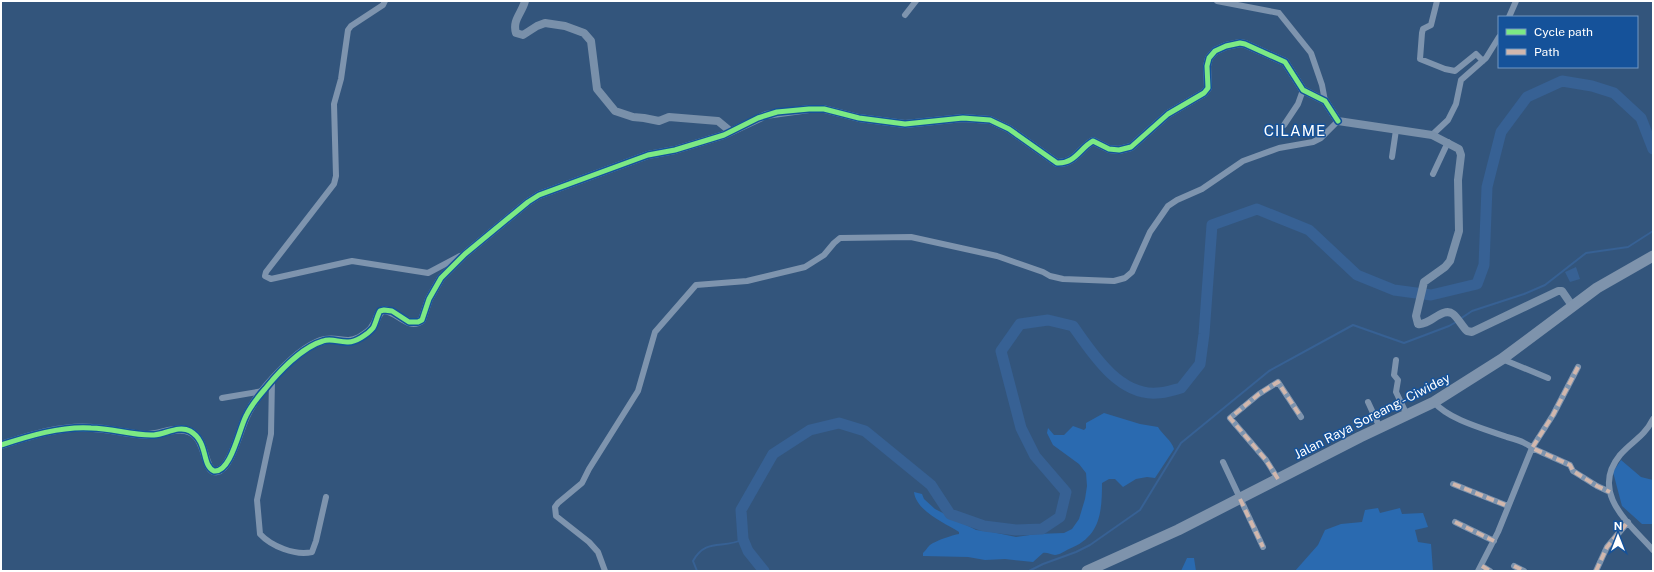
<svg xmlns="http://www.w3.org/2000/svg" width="1654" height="572" viewBox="0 0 1654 572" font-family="'Public Sans',sans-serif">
<rect width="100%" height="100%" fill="#33557c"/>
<path fill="#2a6ab0" d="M1104 413 1140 424 1158 427C1162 434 1172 441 1174 449L1155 478 1147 477 1136 479 1123 487 1115 479H1109L1102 483C1102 513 1100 537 1069 549 1065 551 1059 555 1055 555 1051 555 1047 552 1043 553L1033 562 1005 559 985 560 968 557 923 556V553C926 550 927 548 929 546 934 541 953 535 959 534V532C945 523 916 511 914 492L922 494 924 499 935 509 976 530 992 532 1016 537 1037 534 1064 533 1072 529 1079 519 1085 499 1087 486 1086 473 1079 464 1053 445 1047 433 1048 428 1054 435H1064L1073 426 1084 430 1086 428V423Z
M1621 460 1641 477 1653 480V524H1642L1622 506 1613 472Z
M1378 508 1380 513 1400 508 1402 514 1423 513 1428 527 1415 530 1418 542 1431 544 1433 571H1295L1318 545 1325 530 1341 524 1362 522 1365 510Z
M1187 558H1194L1196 571H1181Z"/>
<path fill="#376194" d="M1576 267 1580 279 1570 282 1565 272Z"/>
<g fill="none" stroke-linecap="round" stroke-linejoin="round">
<path stroke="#376194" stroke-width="2" d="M1460 319 1472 311 1524 294 1545 285 1586 253 1628 247 1653 231
M697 571 693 561C706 537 724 550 743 539
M1029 571 1043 564 1076 552 1090 545 1140 510 1181 443 1269 371 1353 325 1404 343 1449 326 1456 322"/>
<path stroke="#376194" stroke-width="11" d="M764 571 748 551 743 539 741 510 773 454 810 430 839 423 865 431 931 485 950 514 984 526 1016 530 1042 529 1060 517 1066 492 1035 456 1021 428 1001 351 1020 324 1048 320 1073 326C1092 353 1119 396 1157 393 1165 393 1173 390 1181 388L1200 364 1204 334 1212 225 1257 209 1309 230 1357 275 1394 290 1431 295 1477 284 1484 265 1487 187 1501 132 1527 97 1562 81 1592 86 1614 93 1641 118 1653 149"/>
<path stroke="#7e94ae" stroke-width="6" d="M385 1 383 5 351 26 348 30 341 79 334 104 336 176 334 184 266 272 265 276 271 279 352 261 428 273 460 256
M1217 1 1279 13 1311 53 1322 85 1325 101
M1437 1 1431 25 1423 29 1422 33 1420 59 1445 69 1455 71 1476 54 1483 61
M905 15 916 1
M1509 17 1516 1
M1284 125 1298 104 1303 90
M1432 135 1448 120 1456 104 1461 80 1486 58 1499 37
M1392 157 1396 130
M1433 174 1448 142
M1502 359 1548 378
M1396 360 1394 375 1398 380 1396 392 1407 415
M1578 367 1553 415 1532 448 1570 465 1573 471 1597 486 1610 492
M272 379 271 434 257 500 260 534C271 546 295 556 312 552L316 541 326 497
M222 398 263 391
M1368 402 1380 428
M1434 402C1449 420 1485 429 1507 437 1515 439 1526 442 1532 448L1498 532 1478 571
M1653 419C1644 437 1632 441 1620 455 1589 493 1630 524 1653 550
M1223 462 1263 547
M1278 479 1266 460 1230 418 1259 394 1278 382 1301 417
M1453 484 1508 506
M1455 522 1494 541
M1482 566 1490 571
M1514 566 1524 571
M605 571 598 552 589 542 556 516 555 507 558 503 582 483 589 469 638 391 655 332 696 285 747 281 805 267 824 255 834 243 840 238 911 237 997 256 1043 272 1050 276 1063 279 1114 281 1125 278 1132 272 1150 232 1168 206 1177 200 1202 189 1243 161 1279 148 1313 142 1321 138 1338 121
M1596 571 1607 547 1628 522"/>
<path stroke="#7990aa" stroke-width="8" d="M525 1C522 13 512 20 516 33L523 35 537 26 545 23 565 26 584 33 591 41 597 89 615 111 633 117 644 118 659 121 669 117 718 121 730 131
M1 445C29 436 63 425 93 428 111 429 128 434 147 435 160 435 173 427 185 430 209 434 202 474 217 471 231 469 240 428 246 417 256 394 299 345 325 340 339 337 345 345 359 338 364 335 371 331 373 326 378 320 376 313 384 310 398 311 408 330 422 320L429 299 441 278 465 254 528 202 539 195 648 155 675 150 724 135 766 115 809 109H824L859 118 905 124 963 118 990 120 1009 129 1057 163C1075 164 1080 148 1093 141L1109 149 1119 150 1131 147 1168 114 1204 93 1208 88 1207 66 1209 58 1215 51 1226 46 1240 43 1245 44 1285 62 1303 90 1325 101 1338 121 1432 135 1459 149 1461 155 1458 180 1459 231 1450 261 1445 267 1424 282 1416 316 1418 324C1429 326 1443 306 1453 314 1458 318 1462 326 1467 331L1472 332 1558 291H1562L1573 307"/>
<path stroke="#7e93ac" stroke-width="11" d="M1087 571 1178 530 1360 437 1434 402 1502 359 1597 288 1653 256"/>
<path stroke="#d1b7ad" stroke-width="4" stroke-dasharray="8 4" stroke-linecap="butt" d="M1578 367 1553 415 1532 448 1570 465 1573 471 1597 486 1610 492
M1278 479 1266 460 1230 418 1259 394 1278 382 1301 417
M1453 484 1508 506
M1240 499 1263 547
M1455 522 1494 541
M1482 566 1490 571
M1514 566 1524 571
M1596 571 1607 547 1628 522"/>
<defs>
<path id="cycleway" d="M1 445C29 436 61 426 91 428 112 428 133 436 154 435 166 434 179 425 190 431 209 442 201 465 214 471 231 473 239 429 246 416 250 407 258 397 265 389 278 373 302 347 323 341 331 338 338 342 347 342 355 343 368 334 373 328 376 323 377 316 380 311L384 310 392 311 409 322H418L422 320 429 299 441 278 465 254 528 202 539 195 648 155 675 150 724 135 758 118 777 112 809 109H824L859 118 905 124 963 118 990 120 1009 129 1057 163C1075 164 1080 148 1093 141L1109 149 1119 150 1131 147 1168 114 1204 93 1208 88 1207 66 1209 58 1215 51 1226 46 1240 43 1245 44 1285 62 1303 90 1325 101 1338 121"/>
</defs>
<use href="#cycleway" stroke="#15529a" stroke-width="8"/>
<use href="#cycleway" stroke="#7ce984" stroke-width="5"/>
</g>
<g text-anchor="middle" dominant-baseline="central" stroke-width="3" stroke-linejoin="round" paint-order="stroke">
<g font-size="13" fill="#fff" stroke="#15529a">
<text transform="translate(1372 416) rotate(-27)">Jalan Raya Soreang - Ciwidey</text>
</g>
<g font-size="15" letter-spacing="1" fill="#fff" stroke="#15529a">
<text x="1295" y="130">CILAME</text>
</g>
</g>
<rect width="1654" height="572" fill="none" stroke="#ffffff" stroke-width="4"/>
<rect x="1498" y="16" width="140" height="52" fill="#15529a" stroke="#7397c2"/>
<rect x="1506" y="29" width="20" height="6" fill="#7ce984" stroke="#7397c2"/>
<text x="1534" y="36" font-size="12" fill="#ffffff">Cycle path</text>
<rect x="1506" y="49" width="20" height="6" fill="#d1b7ad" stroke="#7397c2"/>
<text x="1534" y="56" font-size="12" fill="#ffffff">Path</text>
<g transform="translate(1618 536)" stroke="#15529a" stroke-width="3" paint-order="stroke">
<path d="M0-3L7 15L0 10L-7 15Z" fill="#ffffff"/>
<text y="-6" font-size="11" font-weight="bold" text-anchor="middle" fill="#ffffff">N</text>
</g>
</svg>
